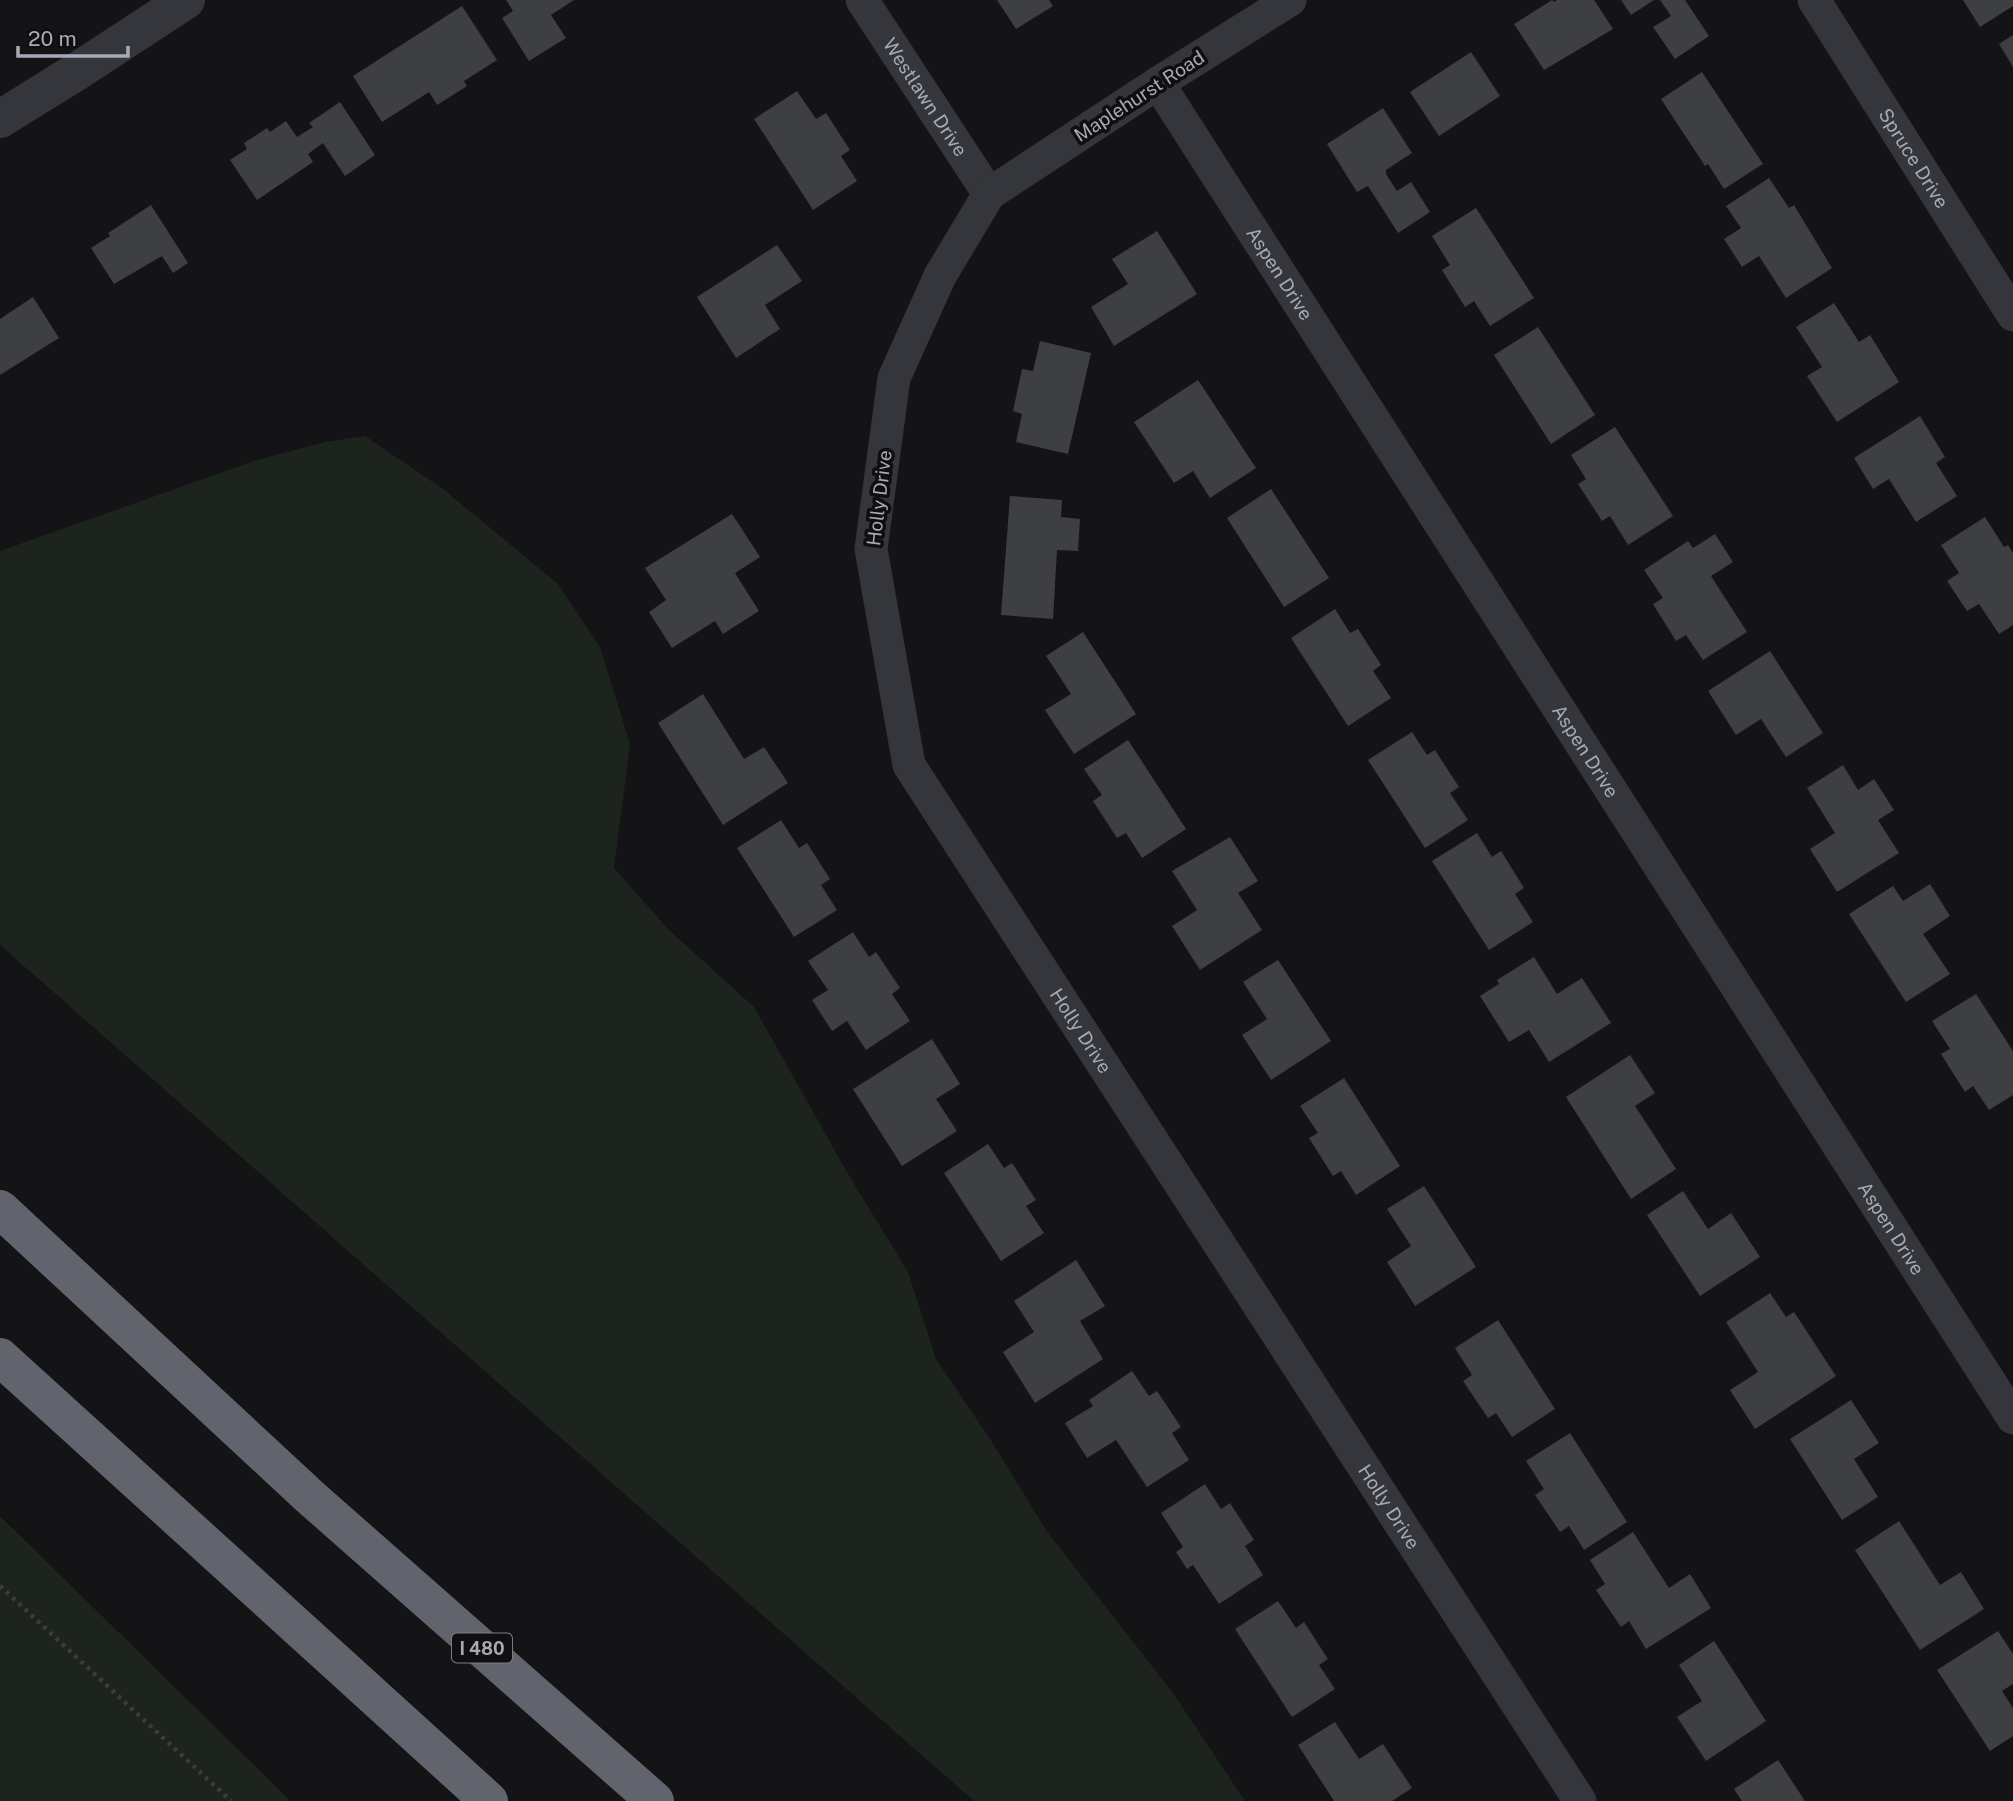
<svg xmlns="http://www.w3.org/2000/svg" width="2013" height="1801" viewBox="0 0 2013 1801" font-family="'Public Sans',sans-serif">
<rect width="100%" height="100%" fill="#141416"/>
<path fill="#1c241d" d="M365 436 443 489 558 584 600 647 630 744 614 868 669 930 754 1007 848 1174 908 1272 936 1359 990 1439 1048 1533 1173 1693 1245 1801H974L0 945V551L257 460 325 442Z
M0 1516 257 1768 290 1801H0Z"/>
<path fill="#3e3f43" d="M506 0H574L551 15 566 38 529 61 502 18 513 11Z
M997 0H1049L1053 6 1016 29Z
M1552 0 1554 2 1557 0H1594L1613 29 1544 70 1514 24Z
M1621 0H1654L1631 15Z
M1660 0H1685L1709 36 1675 59 1653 27 1671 16Z
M1963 0H2013V6L1980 27Z
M462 6 497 60 464 81 467 86 437 105 429 92 382 122 353 76Z
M2013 35V67L1999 44Z
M1471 52 1500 96 1439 136 1410 92Z
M1702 72 1763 164 1724 189 1708 164 1705 166 1661 99Z
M797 91 816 119 826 113 850 150 841 156 857 181 813 210 754 119Z
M340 102 375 155 345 176 323 143 308 154 313 162 257 200 230 160 247 149 244 143 267 128 270 132 286 121 297 137 313 127 309 123Z
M1383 108 1412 153 1386 170V174L1397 191 1411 182 1430 212 1398 233 1368 186 1357 192 1327 144Z
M1769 178 1789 208 1794 205 1832 268 1786 298 1759 256 1742 267 1724 239 1741 228 1726 206Z
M151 205 188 263 173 273 162 256 114 284 91 248 110 236 108 233Z
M1476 208 1534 298 1490 326 1474 301 1465 307 1442 270 1450 265 1432 236Z
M1157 231 1197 294 1114 346 1091 307 1128 284 1112 259Z
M777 245 802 281 765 305 780 329 736 358 697 297Z
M33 297 59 338 0 375V319Z
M1834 303 1859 342 1870 335 1899 382 1837 422 1807 376 1822 367 1796 327Z
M1538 327 1595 415 1551 444 1494 355Z
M1040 341 1091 353 1068 454 1016 442 1022 414 1013 411 1022 369 1033 371Z
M1198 380 1256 468 1210 498 1193 471 1174 483 1134 422Z
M1920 416 1945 457 1936 463 1957 496 1916 522 1889 479 1873 489 1854 458Z
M1615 427 1673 516 1628 545 1610 516 1602 521 1578 484 1586 479 1571 455Z
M1271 489 1329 578 1284 607 1227 518Z
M1010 496 1062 500 1061 517 1080 519 1078 551 1057 550 1053 619 1001 615Z
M732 514 760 557 735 573 759 611 723 634 715 621 672 648 649 612 666 600 645 568Z
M1985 517 2004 547 2008 545 2013 553V625L1999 634 1979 604 1967 611 1947 581 1959 573 1941 545Z
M1715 534 1733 562 1711 576 1747 632 1703 660 1686 635 1676 641 1653 604 1663 598 1644 570 1688 541 1693 548Z
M1335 609 1350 633 1358 629 1381 665 1373 671 1391 698 1348 726 1291 638Z
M1083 632 1136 714 1074 754 1045 710 1071 694 1046 656Z
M1770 651 1823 733 1786 757 1761 719 1736 735 1708 691Z
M703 694 744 759 764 747 788 783 723 825 658 723Z
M1412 732 1427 755 1435 750 1459 787 1450 793 1468 820 1425 848 1368 760Z
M1128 740 1186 829 1142 858 1126 833 1117 838 1093 801 1102 795 1084 769Z
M1843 765 1858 790 1874 779 1894 810 1878 820 1899 853 1837 892 1810 849 1835 833 1807 788Z
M781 820 799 848 807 843 830 879 821 885 837 910 794 937 737 848Z
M1477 833 1492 857 1501 851 1524 888 1515 894 1533 922 1489 950 1432 861Z
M1230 837 1258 881 1238 893 1262 930 1200 970 1172 926 1197 910 1172 871Z
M1930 884 1950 916 1923 934 1950 974 1906 1002 1849 914 1893 886 1903 901Z
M853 932 869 957 876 952 900 988 892 994 910 1021 866 1050 847 1021 832 1031 812 1000 828 990 808 961Z
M1534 957 1557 994 1582 978 1611 1023 1549 1062 1529 1030 1509 1042 1480 996 1499 984 1497 980Z
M1278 960 1331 1041 1271 1080 1242 1035 1267 1019 1243 982Z
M1976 994 2013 1051V1095L1989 1110 1973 1086 1965 1092 1941 1054 1950 1049 1932 1021Z
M932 1039 960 1084 936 1099 957 1131 902 1166 853 1089Z
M1630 1055 1655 1093 1635 1106 1676 1169 1631 1199 1566 1097Z
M1344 1078 1400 1166 1356 1195 1341 1171 1333 1176 1309 1138 1318 1133 1300 1106Z
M988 1144 1004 1168 1012 1163 1036 1200 1026 1206 1044 1233 1001 1261 944 1173Z
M1424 1186 1476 1267 1415 1306 1387 1262 1411 1246 1387 1209Z
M1683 1191 1708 1229 1731 1213 1760 1257 1700 1296 1647 1215Z
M1076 1260 1105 1306 1080 1321 1103 1359 1035 1403 1003 1352 1034 1332 1014 1301Z
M1770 1293 1786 1317 1794 1312 1836 1376 1755 1429 1730 1390 1758 1372 1726 1322Z
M1498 1320 1555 1409 1512 1437 1496 1413 1488 1418 1463 1381 1472 1375 1455 1348Z
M1132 1371 1149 1396 1157 1391 1181 1427 1172 1433 1189 1460 1147 1487 1116 1440 1087 1458 1065 1423 1093 1406 1089 1400Z
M1851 1400 1879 1443 1854 1459 1878 1497 1842 1520 1790 1439Z
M1570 1433 1627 1522 1584 1550 1569 1526 1560 1532 1535 1495 1544 1489 1526 1461Z
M1205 1484 1221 1509 1230 1503 1254 1540 1245 1546 1263 1575 1219 1604 1193 1565 1187 1569 1176 1552 1183 1547 1161 1513Z
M1899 1521 1940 1585 1961 1572 1984 1609 1920 1650 1855 1550Z
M1633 1532 1669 1588 1690 1574 1711 1608 1646 1649 1629 1621 1621 1627 1596 1590 1605 1584 1590 1560Z
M1278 1601 1296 1628 1304 1622 1328 1659 1319 1665 1335 1689 1292 1717 1235 1629Z
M1998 1631 2013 1654V1684L2002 1691 2013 1708V1736L1990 1751 1937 1670Z
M1714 1641 1766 1721 1706 1761 1677 1717 1702 1701 1679 1665Z
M1335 1722 1359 1759 1383 1744 1412 1788 1392 1801H1334L1298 1745Z
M1778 1760 1805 1801H1742L1734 1789Z"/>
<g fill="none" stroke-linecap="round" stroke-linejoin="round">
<path stroke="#3b3d42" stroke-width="4.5" stroke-dasharray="3.5 5" stroke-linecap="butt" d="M0 1586 231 1801"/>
<g stroke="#35363b" stroke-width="33">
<path id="s1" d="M862 0 989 194"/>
<path id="s2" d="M1290 0 1158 83 989 194 940 276 894 378 871 549 909 765 1580 1801"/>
<path id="s3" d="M1814 0 2013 315"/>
<path id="s4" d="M1158 83 2013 1418"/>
</g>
<path stroke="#35363b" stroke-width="38" d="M0 119 76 72 186 0"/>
<path stroke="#61646c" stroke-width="38" d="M0 1209 309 1496 655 1801
M0 1357 489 1801"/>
</g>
<g text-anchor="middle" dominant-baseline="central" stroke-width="7" stroke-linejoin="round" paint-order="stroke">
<rect fill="#0f0f11" stroke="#797c84" stroke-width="2" x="452" y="1633.5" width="60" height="29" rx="5"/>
<g font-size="18" font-weight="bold" fill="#a6aab6">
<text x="482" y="1648">I 480</text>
</g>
<g font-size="19" fill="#a6aab6" stroke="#0f0f11">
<text transform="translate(1139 96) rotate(-33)">Maplehurst Road</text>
<text stroke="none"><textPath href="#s1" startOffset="116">Westlawn Drive</textPath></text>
<text stroke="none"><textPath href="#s3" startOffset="187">Spruce Drive</textPath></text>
<text stroke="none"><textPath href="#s4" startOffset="226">Aspen Drive</textPath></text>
<text transform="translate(879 498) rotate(-83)">Holly Drive</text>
<text stroke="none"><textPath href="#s4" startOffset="793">Aspen Drive</textPath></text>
<text stroke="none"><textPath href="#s2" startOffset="1274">Holly Drive</textPath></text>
<text stroke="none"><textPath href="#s4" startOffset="1360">Aspen Drive</textPath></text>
<text stroke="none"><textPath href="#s2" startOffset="1841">Holly Drive</textPath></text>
</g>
</g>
<path d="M18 46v10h110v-10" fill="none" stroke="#a6aab6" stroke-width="3.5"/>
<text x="28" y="46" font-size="21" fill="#a6aab6" stroke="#0f0f11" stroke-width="5" paint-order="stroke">20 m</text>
</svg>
